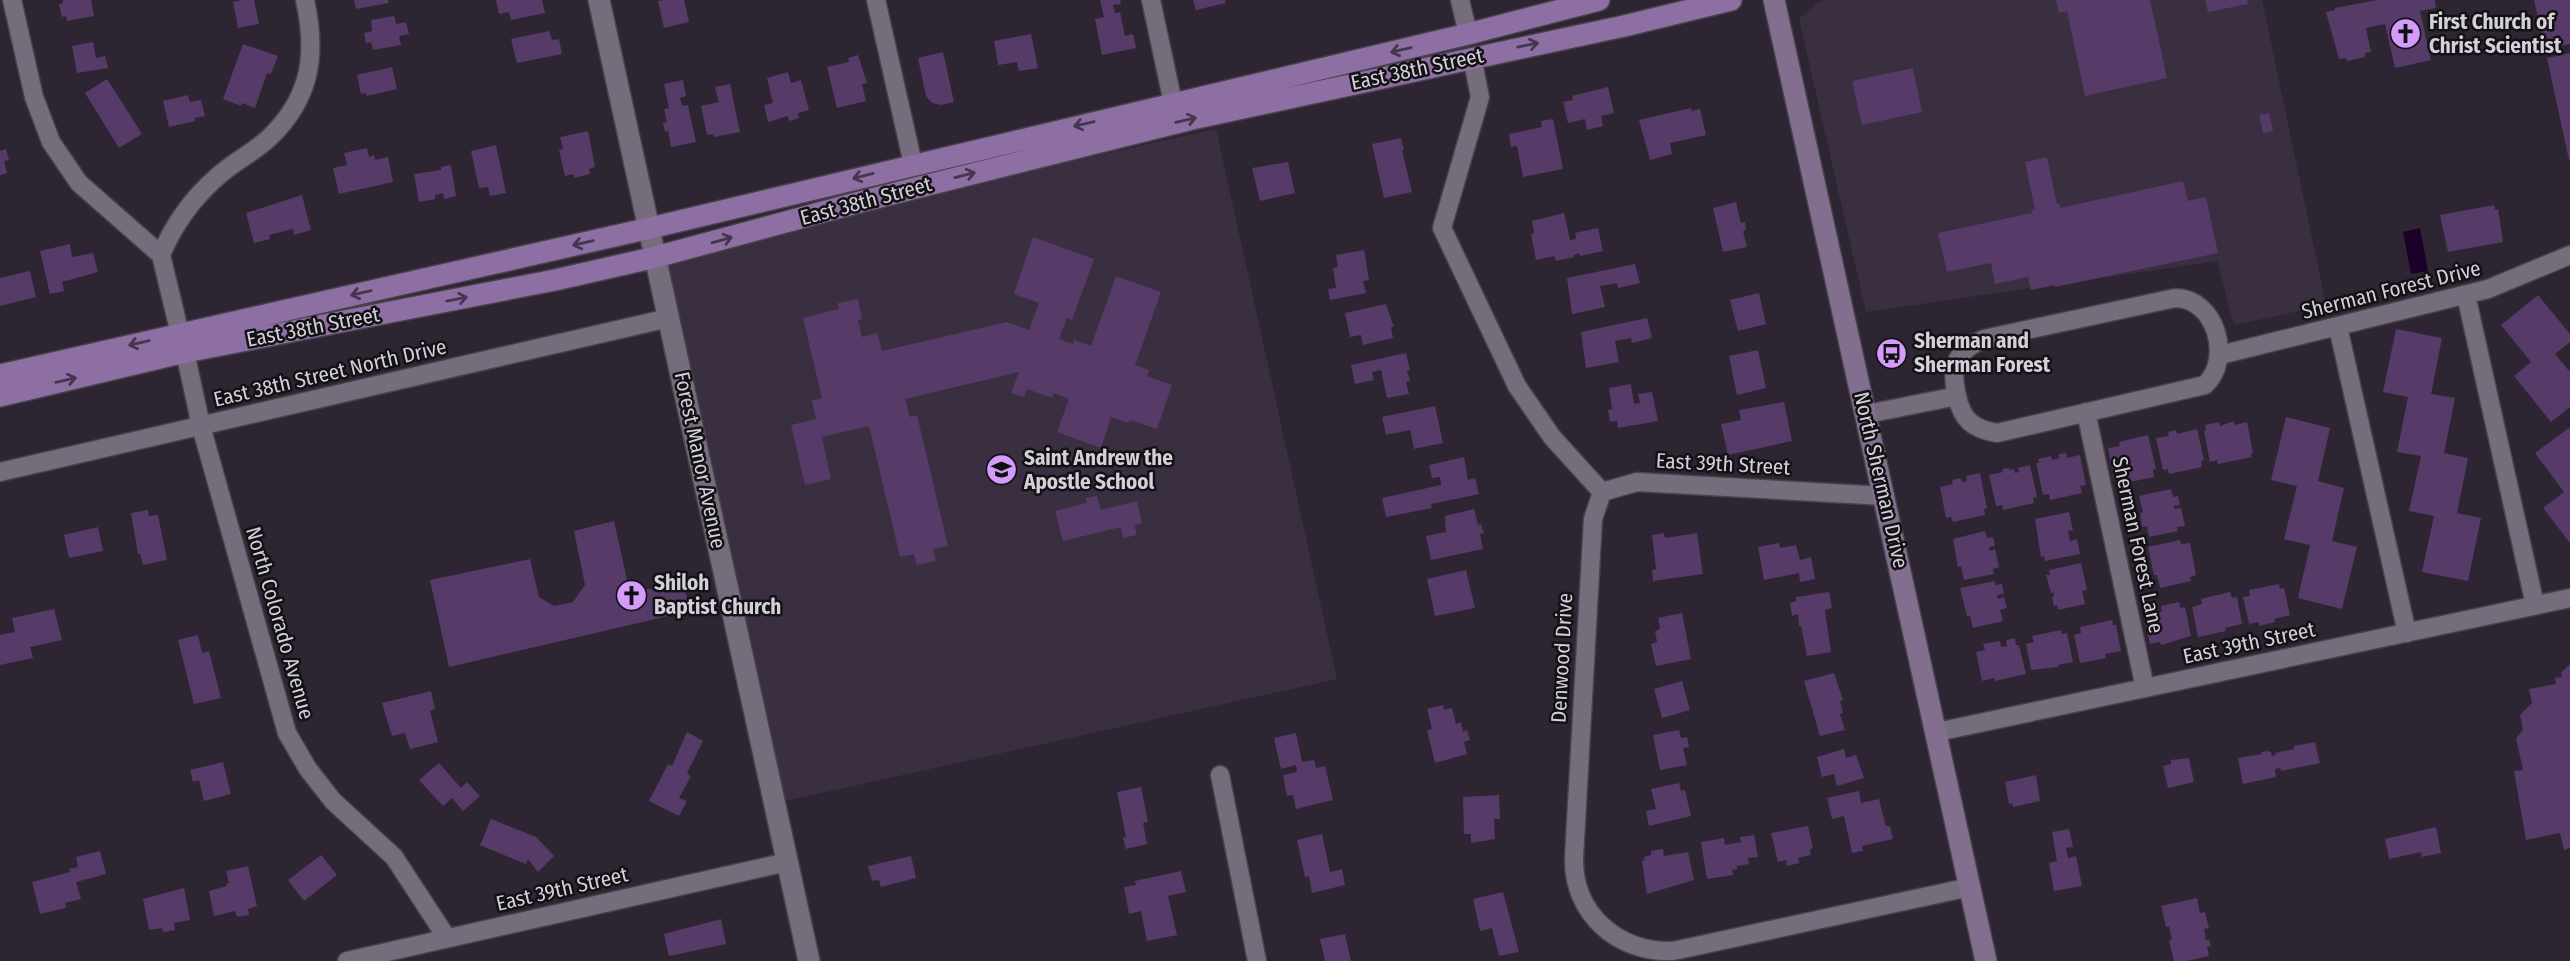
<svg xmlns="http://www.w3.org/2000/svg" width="2570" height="961" viewBox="0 0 2570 961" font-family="'Fira Sans Condensed',sans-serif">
<rect width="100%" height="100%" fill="#2d2632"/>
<path fill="#392f40" d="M1828 0H2262L2326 305 2234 325 2217 261 1866 312 1799 19 1818 2Z
M1216 129 1337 679 785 801 666 260 671 250Z"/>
<path fill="#1b0129" d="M2420 228 2428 271 2411 274 2403 232Z"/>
<path fill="#563a68" d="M63 0H91L94 16 67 21 66 16 62 17 59 4 63 3Z
M242 0H254L259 24 238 28 233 2Z
M354 0H388L389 3 356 9Z
M496 0H542L545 13 511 20 509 12 499 14Z
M663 0H684L689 22 664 28 658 1Z
M1100 0H1120L1121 4 1113 5 1115 13 1120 12 1125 36 1133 34 1136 48 1102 55 1095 19 1104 17Z
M1193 0H1225L1226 3 1196 10Z
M2056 0H2150L2167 78 2085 96 2067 11 2059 13Z
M2205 0H2247L2248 4 2208 12Z
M2377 0H2435L2436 8 2420 11 2431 60 2395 68 2385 24 2366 28 2371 52 2365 53V57L2347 61 2346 58 2339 59 2326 12 2335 10V8Z
M2534 0H2570V44L2545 49Z
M394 16 396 24 406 22 409 34 399 36 401 45 373 50 371 42 366 43 364 33 372 31 371 20Z
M549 31 552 40 559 39 562 54 517 63 511 39Z
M1031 34 1038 68 1019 71 1017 62 998 65 994 41Z
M93 42 96 58 105 56 108 68 77 73 72 46Z
M243 44 278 56 271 74 267 73 255 108 242 103 241 106 223 99Z
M943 52 954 102 941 105 932 103 926 96 918 58Z
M2570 53V160H2569L2547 58Z
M858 55 867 83 862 84 866 101 837 108 827 67 849 62 848 58Z
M392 67 397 89 366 96V93L361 94 357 75Z
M1913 68 1922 112 1862 125 1852 81Z
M788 72 791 83 801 80 809 110 798 113 799 118 789 121 788 116 768 122 764 105 773 103 767 78Z
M107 79 142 134 119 148 85 93Z
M683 80 686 96 680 98 682 106 688 105 696 142 671 147 668 131 665 132 663 123 667 122 664 109 669 108 664 84Z
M730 84 740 132 714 137 713 134 707 135 701 106 719 102 715 87Z
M1608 87 1614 113 1601 116 1603 126 1587 130 1585 119 1568 123 1563 102 1573 100 1572 96Z
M188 95 190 102 201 100 205 116 195 118V121L169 127 163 101Z
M1691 108 1692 111 1700 109 1706 135 1670 143 1672 154 1650 160 1639 120Z
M2269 113 2273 131 2263 133 2259 115Z
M1553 119 1563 169 1523 177 1517 146 1511 147 1509 134 1542 127 1541 121Z
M588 131 595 167 589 169 590 174 574 178V174L565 176 559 150 563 149 560 137Z
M1401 138 1404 150H1402L1412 192 1384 198 1372 144Z
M496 145 506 193 490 196 488 187 479 188 471 151Z
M367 148 369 157 374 155 375 160 388 157 393 182 339 194 333 168 347 165 344 153Z
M6 149 9 160 4 161 7 173 0 175V151Z
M2047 157 2057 204H2060V208L2183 181 2188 201 2206 197 2218 253 2055 287V285L2031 290 2028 277 1995 284 1991 263 1947 272 1938 233 2032 213 2031 210 2035 209 2025 162Z
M1288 162 1295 193 1260 201 1252 168Z
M451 165 456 196 444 199 443 193 435 195V199L419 202 414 174 441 170V167Z
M302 195 311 230 294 235 293 229 269 235 270 239 254 243 246 213Z
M1736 202 1741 223 1745 222 1746 230 1743 231 1747 247 1723 252 1713 208Z
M2494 205 2495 210 2498 209 2503 242 2448 252 2440 215Z
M1564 213 1570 240 1576 239 1575 233 1598 228 1603 251 1580 256 1579 253 1574 255V257L1556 261 1554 256 1536 260 1531 234 1534 233 1532 221Z
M1033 237 1094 259 1072 320 1067 318 1059 339 1073 344 1074 340 1091 346 1116 276 1161 292 1135 365 1149 370 1147 376 1172 385 1157 429 1130 420 1128 423 1111 417 1101 448 1057 432 1069 399 1054 393 1052 398 1027 389 1024 397 1011 393 1019 372 905 399 910 417 917 415 948 546 933 549 936 561 917 565 914 554 900 557 869 426 822 437 831 479 805 485 791 425 816 419 812 400 822 398 803 318 839 309 838 303 858 299 862 319 858 320 862 337 877 333 882 351 1007 322 1029 330 1039 303 1014 294Z
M70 244 72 257 93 253 98 272 62 282 64 291 50 294 40 251Z
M1364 250 1369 280 1363 281 1366 293 1330 300 1328 289 1336 288 1333 268 1338 267 1336 255Z
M1635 264 1640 283 1618 288 1617 283 1600 286 1605 307 1572 314 1567 278Z
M30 271 36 297 0 306V278Z
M1759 293 1766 324 1738 331 1730 300Z
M2538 295 2570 334V342L2555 354 2570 372V407L2551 422 2514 376 2531 362 2501 325Z
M1386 304 1394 327H1391L1393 338 1363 345 1361 335 1350 337 1345 313Z
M1647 318 1652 338 1632 343 1631 338 1615 341 1619 362 1586 368 1581 332Z
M2396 329 2442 338 2431 394 2455 398 2444 453 2468 458 2457 513 2481 518 2468 581 2422 572 2434 516 2409 511 2421 456 2397 452 2408 397 2383 392Z
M1758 350 1766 388 1737 395 1729 356Z
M1406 353 1410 370 1407 371 1410 381 1406 382 1409 394 1387 398 1381 370 1372 372 1374 380 1355 384 1351 365Z
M1631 384 1634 404 1640 403 1638 394 1652 392 1658 421 1618 428 1617 421 1610 422 1608 410 1612 409 1609 388Z
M1784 402 1792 441 1728 455 1721 424 1741 420 1739 410Z
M1435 406 1443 443 1414 449 1410 430 1386 435 1382 417Z
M2286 417 2330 428 2318 481 2344 488 2332 541 2357 547 2342 609 2298 598 2310 545 2284 539 2297 486 2271 480Z
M2234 421V425L2247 422 2253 453 2251 454 2252 457 2218 464 2217 460 2210 462 2204 431 2206 430 2205 425 2219 422 2220 426Z
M2569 428 2570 429V543L2543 508 2564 492 2535 453Z
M2197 429 2204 460 2201 461 2202 467 2169 474 2168 469 2163 470 2156 438 2169 436 2168 432 2176 430 2177 434Z
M2148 435 2156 469 2153 470 2154 477 2120 484 2119 479 2114 480 2108 448 2120 446 2119 442Z
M2066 453 2067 458 2080 455 2086 485 2080 486 2082 493 2050 500 2049 494 2043 495 2036 463H2039L2038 459 2051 456 2052 460 2059 458V454Z
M1464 457 1468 480 1475 478 1479 494 1431 504 1432 508 1386 517 1382 498 1441 485 1440 477 1432 478 1429 465Z
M2030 465 2037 497 2033 498 2034 503 2003 510 2002 505 1996 506 1989 475 2003 472 2002 469 2009 468 2010 470 2014 469 2015 473 2019 472 2018 468Z
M1980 473 1987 508 1984 509 1985 515 1953 522 1951 517 1946 518 1940 487 1953 484 1952 480 1961 478 1962 482 1967 481 1966 476Z
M2171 489 2173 497 2178 496 2180 505 2174 506V509L2181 508 2185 526 2177 527 2178 531 2149 537 2147 526 2142 527 2140 513 2143 512 2139 496Z
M1097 496 1101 510 1137 501 1142 523 1134 525 1137 535 1123 538 1121 527 1063 541 1055 511 1087 503 1086 498Z
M1474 509 1478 525 1481 524 1484 533 1480 534 1483 549 1431 560 1426 536 1446 532 1445 516Z
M148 510 149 516 158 515 167 560 143 565 140 554H138L131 513Z
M2069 512 2073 530 2068 531 2070 541 2077 539 2080 554 2045 561 2044 556 2041 557 2035 519Z
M614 521 630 593 683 582 690 611 449 667 430 580 530 559 539 597 554 606 573 602 585 585 574 531Z
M98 527 103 551 69 558 64 535Z
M1985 531 1987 538 1993 537 1995 546 1989 547 1990 551 1995 549 1999 567 1993 569 1994 574 1964 580 1961 566 1958 567 1953 539Z
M1664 533 1665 538 1697 533 1703 574 1653 581 1652 570 1656 569 1652 535Z
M2180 540 2181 544 2190 543 2196 575 2190 577 2191 581 2160 588 2157 575H2154L2148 547Z
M1779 543 1780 548 1796 545 1800 560 1811 557 1815 579 1800 582 1799 573 1764 580 1758 547Z
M2081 563 2087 590 2082 591 2085 604 2058 610 2057 605 2054 606 2052 597 2054 596 2053 592 2051 593 2046 575H2050L2049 570Z
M1466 570 1475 608 1435 616 1427 579Z
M1995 581V585L2002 584 2004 594 1997 595 1998 599 2004 597 2007 608 2000 610 2003 621 1973 628 1970 616H1967L1960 588Z
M2279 584 2280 589 2284 588 2290 615 2274 619 2275 622 2259 626V622L2249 624 2243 597 2250 596 2249 590Z
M1829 592 1832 608 1825 610 1831 652 1807 656 1801 626H1799L1798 614 1792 616 1790 603 1796 601V597Z
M2230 592 2232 598 2237 597 2242 624 2225 628 2226 631 2198 637 2192 607 2202 604 2201 599Z
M2179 602 2180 608 2185 607 2191 636 2161 645 2160 642 2150 644 2144 617 2149 616 2147 609 2157 607 2159 612H2162L2161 606Z
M54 609 62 640 30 647 33 658 0 665V635L15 632 12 618Z
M1682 613 1691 659 1656 666 1651 644 1657 642 1655 631 1660 629 1658 618Z
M2112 620 2113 625H2116L2121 651 2105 654 2106 658 2080 663 2074 635 2081 633 2080 627Z
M2061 630 2062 634 2067 633 2073 662 2058 665V667L2031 670 2026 644 2034 642 2032 636Z
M198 635 202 653 209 651 221 698 194 704 178 640Z
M2015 638 2016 645H2019L2026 674 1995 681 1994 678 1982 681 1976 652 1985 650 1983 644 2000 641 2001 647 2007 646 2006 640Z
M2570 664V848L2564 850 2560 833 2526 840 2514 771 2523 770 2516 738 2523 730 2520 715 2532 703 2529 689 2556 684 2555 678 2562 677 2561 673Z
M1834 673 1843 700 1840 701 1843 713 1840 714 1845 730 1820 736 1804 681Z
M1682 681 1690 710 1662 718 1654 689Z
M431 691 435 709 430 711 438 742 410 749 405 733 392 736 382 703Z
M1443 705 1444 710 1452 708 1456 724 1461 722 1463 732 1467 730 1470 740 1464 742 1467 754 1435 763 1427 730 1432 729 1427 709Z
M1679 730 1681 738 1687 737 1689 747 1683 748 1687 765 1660 770 1653 735Z
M687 732 703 741 687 773 691 776 679 798 687 801 679 816 649 801 668 764 672 766Z
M1296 733 1302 762 1314 760 1316 768 1325 766 1333 800 1296 809 1293 795 1287 796 1283 775 1297 772 1296 765 1281 769 1274 738Z
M2315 742 2320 763 2281 771 2280 768 2275 769 2276 777 2243 784 2238 758 2262 754V752L2267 751 2271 752 2272 756 2276 755 2275 753 2294 749V746Z
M1844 749 1846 758 1856 755 1864 778 1837 786 1834 774 1822 777 1817 757Z
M2189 758 2194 782 2168 788 2163 766 2171 764V760Z
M223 762 231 794 204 801 199 780 193 782 190 770Z
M439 763 461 788 467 782 480 796 463 811 452 798 443 806 419 780Z
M2036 775 2040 801 2013 807 2012 803 2009 804 2005 782Z
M1679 783 1681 791 1685 790 1691 816 1649 826 1646 811 1656 809 1651 789Z
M1141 787 1148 822 1143 823 1147 844 1126 849 1123 838 1126 837 1117 792Z
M1859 791 1861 803 1879 799 1886 826H1890L1893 839 1862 846 1863 851 1852 853 1844 816 1832 819 1827 798Z
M1499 795 1500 819H1494L1495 839 1471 843V834H1464L1463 797Z
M491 819 536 837 554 856 538 872 528 859 526 864 480 845Z
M1808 826 1813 848 1810 849 1811 855 1798 858 1799 863 1787 866 1786 860 1778 862 1771 833Z
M2436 827 2441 853 2422 857 2421 852 2389 859 2385 839Z
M2069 829 2073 847 2066 848 2068 858 2076 856 2082 886 2054 891 2049 863 2057 861 2052 832Z
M1322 834 1330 872 1342 869 1345 885 1312 893 1309 876 1305 877 1297 840Z
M1754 835 1758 857 1748 858 1749 864 1737 866V869L1732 870 1733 875 1707 879 1701 842 1724 838 1725 845 1741 842 1740 837Z
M1663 849 1664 856 1688 852 1694 880 1647 894 1642 861 1645 860 1644 857 1651 855V851Z
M100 851 106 874 76 882 81 899 65 903 66 908 40 914 32 882 70 872 69 869 78 867 76 857Z
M321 855 337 875 304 901 288 880Z
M911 856 916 878 881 887 879 880 872 881 868 866Z
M248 866 257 906 248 909 249 915 237 917 235 911 214 916 209 891 227 886 226 884 229 883 226 871Z
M1181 871 1186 892 1168 896 1177 935 1147 941 1141 911 1129 914 1124 887 1136 885 1135 881Z
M184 888 190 920 174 923 175 930 163 932 162 928 149 930 143 899Z
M1503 892 1519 952 1499 956 1492 928 1480 931 1473 899Z
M2197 898 2200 913 2205 912 2209 928 2204 929 2206 940H2209L2211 946 2207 947 2209 956 2187 961H2174L2169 941 2172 940 2169 926 2166 927 2161 906Z
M721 919 726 944 669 956 664 934Z
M1345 934 1351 961H1325L1320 939Z"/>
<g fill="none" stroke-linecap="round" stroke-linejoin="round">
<defs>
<path id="minor" d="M12 0 34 97 51 142 79 183 161 255 180 334
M876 0 913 164
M1151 0 1173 103
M1460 0 1468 34
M1472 57 1480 97 1442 228 1517 386 1552 437 1602 492
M161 255C173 226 193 198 217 177 233 162 253 153 269 138 311 98 317 55 305 0
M2466 295 2535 605
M2175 298C2216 298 2233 359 2205 385L1997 433C1973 429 1962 420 1957 396 1950 367 1955 351 1984 339Z
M2338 327 2407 633
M185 352 201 426 287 733 308 769 333 801 394 857 447 938
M2220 355 2488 289 2570 255
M2086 412 2145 688
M1867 414 1957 396
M0 472 669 318
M1602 492 1593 519 1574 858C1573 914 1618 953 1673 951L1970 887
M1602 492 1637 482 1885 496
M1937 732 2570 598
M1220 775 1257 961
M347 961 787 862"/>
<path id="tertiary" d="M599 0 809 961"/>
<path id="secondary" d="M1774 0 1986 961"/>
<path id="primary" d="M0 375 650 228 1468 34 1599 0
M0 396 185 352 555 280 656 257 860 202 1192 119 1624 26 1731 0"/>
</defs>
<use href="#minor" stroke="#47414b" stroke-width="21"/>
<use href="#tertiary" stroke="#47414b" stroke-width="24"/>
<use href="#secondary" stroke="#47414b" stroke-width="24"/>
<use href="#primary" stroke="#47414b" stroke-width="24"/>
<use href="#minor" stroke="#756d7b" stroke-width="18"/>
<use href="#tertiary" stroke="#756d7b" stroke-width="21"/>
<use href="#secondary" stroke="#826e8f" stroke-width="21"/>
<use href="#primary" stroke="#8e6fa3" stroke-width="21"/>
</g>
<defs><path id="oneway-shaft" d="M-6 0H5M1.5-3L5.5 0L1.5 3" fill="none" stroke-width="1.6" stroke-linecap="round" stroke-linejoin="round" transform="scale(1.75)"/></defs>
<g stroke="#44364e">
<use href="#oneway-shaft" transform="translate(1528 45) rotate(-12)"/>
<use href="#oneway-shaft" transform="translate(1401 50) rotate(167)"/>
<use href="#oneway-shaft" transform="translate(1186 120) rotate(-13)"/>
<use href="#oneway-shaft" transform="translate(1084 124) rotate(167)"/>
<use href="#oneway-shaft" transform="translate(965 175) rotate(-14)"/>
<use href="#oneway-shaft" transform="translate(863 176) rotate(166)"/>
<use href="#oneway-shaft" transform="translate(722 240) rotate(-16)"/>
<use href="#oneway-shaft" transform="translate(583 243) rotate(167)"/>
<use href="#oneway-shaft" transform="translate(361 293) rotate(167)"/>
<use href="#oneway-shaft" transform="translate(457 299) rotate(-11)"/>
<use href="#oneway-shaft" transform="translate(139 343) rotate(167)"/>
<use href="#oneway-shaft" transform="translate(66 380) rotate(-13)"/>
</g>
<defs>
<symbol id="church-disc" viewBox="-11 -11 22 22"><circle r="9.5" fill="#d59bfb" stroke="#131016"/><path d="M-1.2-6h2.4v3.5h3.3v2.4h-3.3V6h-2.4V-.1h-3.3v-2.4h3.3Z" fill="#111"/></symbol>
<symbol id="bus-disc" viewBox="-11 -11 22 22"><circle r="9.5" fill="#d59bfb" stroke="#131016"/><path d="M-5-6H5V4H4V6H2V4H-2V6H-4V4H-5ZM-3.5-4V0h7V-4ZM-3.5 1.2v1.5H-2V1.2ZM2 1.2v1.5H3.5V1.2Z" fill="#111"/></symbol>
<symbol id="school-disc" viewBox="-11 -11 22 22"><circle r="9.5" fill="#d59bfb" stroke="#131016"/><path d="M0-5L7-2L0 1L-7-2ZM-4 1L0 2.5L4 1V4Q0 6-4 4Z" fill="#111"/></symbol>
</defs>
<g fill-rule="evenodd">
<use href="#church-disc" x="2388" y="16" width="35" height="35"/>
<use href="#bus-disc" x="1874" y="336" width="35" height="35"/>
<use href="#school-disc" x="984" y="452" width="35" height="35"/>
<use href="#church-disc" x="614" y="578" width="35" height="35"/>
</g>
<g text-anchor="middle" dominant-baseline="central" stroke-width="5" stroke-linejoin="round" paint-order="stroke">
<g font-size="21" font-weight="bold" fill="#d4d0d8" stroke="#131016" text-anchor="start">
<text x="2429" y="22">First Church of<tspan x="2429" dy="24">Christ Scientist</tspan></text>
<text x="1914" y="341">Sherman and<tspan x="1914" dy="24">Sherman Forest</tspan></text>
<text x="1024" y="458">Saint Andrew the<tspan x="1024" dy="24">Apostle School</tspan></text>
<text x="654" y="583">Shiloh<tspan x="654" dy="24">Baptist Church</tspan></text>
</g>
<g font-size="21" fill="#d4d0d8" stroke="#131016">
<text transform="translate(1417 69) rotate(-12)">East 38th Street</text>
<text transform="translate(866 201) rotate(-15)">East 38th Street</text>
<text transform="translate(2391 290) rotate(-14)">Sherman Forest Drive</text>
<text transform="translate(313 327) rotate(-11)">East 38th Street</text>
<text transform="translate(330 373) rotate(-13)">East 38th Street North Drive</text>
<text transform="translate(700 460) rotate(78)">Forest Manor Avenue</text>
<text transform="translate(1723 464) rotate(3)">East 39th Street</text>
<text transform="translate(1881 480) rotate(77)">North Sherman Drive</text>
<text transform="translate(2138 545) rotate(78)">Sherman Forest Lane</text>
<text transform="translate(280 623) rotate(74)">North Colorado Avenue</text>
<text transform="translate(2249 643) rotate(-12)">East 39th Street</text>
<text transform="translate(1562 658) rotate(-87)">Denwood Drive</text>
<text transform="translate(562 889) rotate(-13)">East 39th Street</text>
</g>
</g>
</svg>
